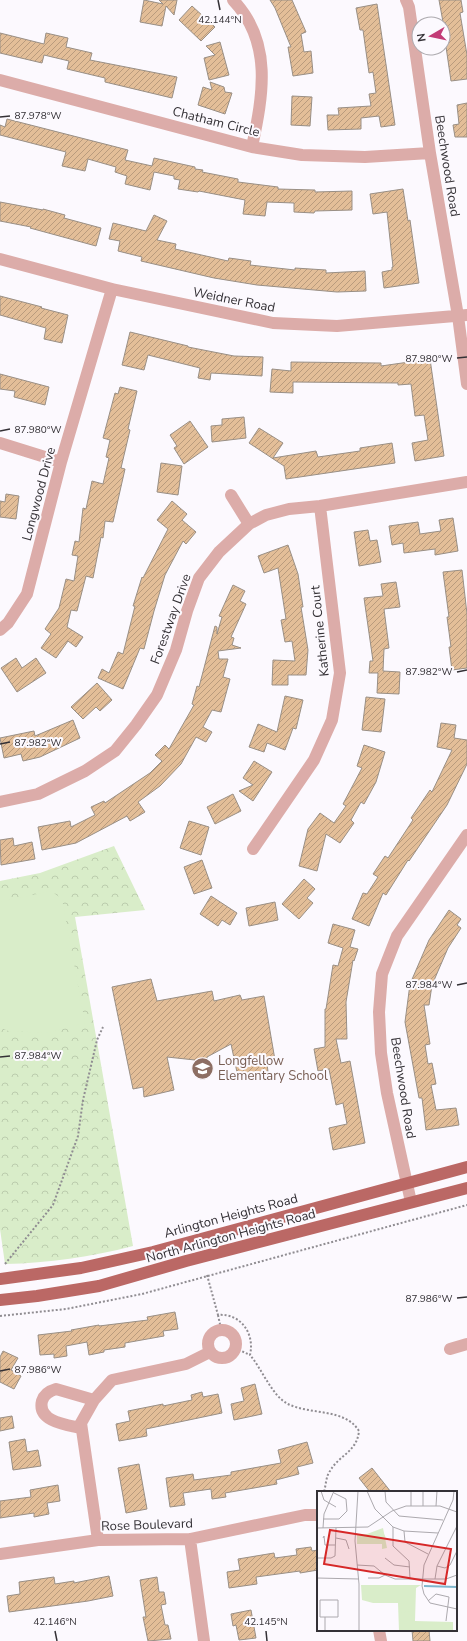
<svg xmlns="http://www.w3.org/2000/svg" width="467" height="1641" viewBox="0 0 467 1641" font-family="'Nunito Sans',sans-serif">
<defs>
<pattern id="park-crowns" width="20" height="18" patternUnits="userSpaceOnUse"><rect width="20" height="18" fill="#d9edc9"/><path d="M2 6a3 3 0 1 1 6 0M12 15a3 3 0 1 1 6 0" fill="none" stroke="#bbccad"/></pattern>
<pattern id="building-hatch" width="6" height="6" patternUnits="userSpaceOnUse"><rect width="6" height="6" fill="#e3be98"/><path d="M-1 1l2-2M0 6l6-6M5 7l2-2" fill="none" stroke="#b99b7d"/></pattern>
</defs>
<rect width="100%" height="100%" fill="#fcf9fe"/>
<path fill="url(#park-crowns)" d="M114 846 145 910 75 917 133 1246C91 1257 49 1263 5 1264L0 1229V881L40 873Z"/>
<path fill="#d9edc9" d="M51 891 62 899 85 1023 48 1033 8 1031 0 1027V902Z"/>
<path fill="url(#building-hatch)" stroke="#998f85" d="M144 0 163 4 159 0H177L174 15 166 6 162 26 140 22Z
M270 0H292L306 32 301 34 304 52 311 51 313 73 293 76 288 47H291L275 8Z
M439 0H461L463 12 460 13 467 55V79L451 81 444 33H445Z
M377 4 395 125 381 127 379 116 361 118V129L328 130 327 115H339L338 108 371 106 369 94 376 93 373 72 369 73 363 30H360L356 8Z
M192 6 215 27 201 41 179 20Z
M0 33 44 44 46 33 68 38 66 47 92 53 90 60 177 77 172 98 105 82V78L67 69 69 61 44 55 42 63 0 53Z
M220 42 229 75 209 80 204 58 215 55 206 46Z
M210 82 224 87 225 92 232 93 225 114 198 105 203 87 212 90Z
M292 96 312 97 310 126 291 125Z
M467 103V137H455L453 125 459 124 457 105Z
M7 119 128 150 125 160 152 166 154 158 195 167V169L203 170 202 172 238 179V182L278 187V189L315 190V192L352 191V210L315 211 314 213 294 212V203L267 202 265 216 243 214 245 200 199 191 198 192 178 189 180 180 174 179V176L154 172 150 190 125 184 127 176 115 172 116 167 88 159 85 171 62 166 66 152 0 135V125L5 127Z
M403 189 408 221 410 220 419 283 384 288 382 272 392 270V267H393L387 212 373 214 370 194Z
M0 202 43 210V209L65 215 64 218 101 228 96 246 30 228 31 227 0 221Z
M154 215 167 221 157 240 176 244 175 249 228 261 229 258 251 261 250 265 295 270V268L326 270V273L365 271 366 291 337 292 257 285 214 278 141 261 142 257 118 251 120 241 109 239 113 223 146 231Z
M0 296 42 307 41 308 68 315 62 343 44 339 46 328 0 315Z
M130 332 188 346V347L234 356 263 357 262 376 211 373 210 380 198 378 200 368 148 355 144 370 122 365Z
M430 359 444 456 415 461 412 443 428 440 424 415 415 416 411 384 398 385V383L293 382V393L270 392 272 369 291 371V362L381 363V366Z
M0 374 49 387 45 405 14 397 15 391 0 389Z
M120 387 137 391 128 429 130 430 121 468 125 469 113 522 105 521 103 538 101 537 93 578 86 576 77 611 71 610 67 627 83 637 76 647 68 641 56 658 41 648 51 634 45 629 59 608 66 579 74 581 78 556 72 555 75 541 79 542 83 508 86 509 92 481 103 484 109 458 106 457 110 440 103 438 115 393 118 394Z
M244 417 246 438 212 442 211 426 222 425V419Z
M190 421 208 447 184 464 174 448 177 446 170 435Z
M259 428 283 443 273 458 316 451 318 457 360 451V448L392 443 395 463 286 479 284 466 249 443Z
M161 463 182 466 178 495 157 492Z
M6 494 19 496 16 519 0 517V501L5 502Z
M172 501 187 514 182 520 196 532 186 544 183 541 165 575 154 611 144 649 140 648 123 689 98 678 102 669 109 673 118 652 123 654 135 606H133L142 577 143 578 168 529 157 520Z
M453 518 458 551 435 555V549L404 553 403 543 392 545 389 526 418 522 420 534 441 531 439 520Z
M368 530 370 541 377 540 381 562 359 566 354 532Z
M288 545 298 574 303 607H301L308 650 306 675H288V685H272L273 660 295 661 292 641 285 642 281 620 286 619 278 568 264 573 258 556Z
M462 570 467 614V668L452 670 449 647H451L447 617H449L443 572Z
M396 582 400 607 384 609 389 648 384 649 383 671 400 672 399 694 377 693 378 673H369L370 661H373L364 598 383 596 381 584Z
M233 585 245 591 240 601 246 604 231 637 234 638 232 645 241 648 218 651 219 659H228L223 677 230 679 221 712 212 710 203 727 212 732 206 742 196 737 181 764 160 786 138 802 145 812 130 821 127 816 76 843 42 850 38 827 70 821 71 827 95 815 91 807 104 801 105 803 150 773 162 761 155 755 165 745 169 749 194 705 192 704 197 686 199 687 215 626 217 627V634L222 617 219 616Z
M16 658 22 668 36 658 46 673 17 692 1 668Z
M97 683 112 700 100 711 96 707 83 719 71 707Z
M285 696 303 700 296 729 293 728 285 750 267 743 264 752 249 747 258 724 277 732Z
M366 697 385 699 381 732 362 730Z
M73 720 80 738 40 757 23 761 21 754 4 758 0 738 34 731 35 736Z
M441 723 456 725 454 738 467 740V764L447 805 409 861 408 860 386 895 383 893 369 926 352 919 363 893 367 894 378 877 373 874 385 856 388 858 413 820 411 818 430 790 432 792 452 750 437 747Z
M364 745 385 752 376 782 364 804 361 802 351 820 354 823 340 843 326 834 317 871 299 866 308 829 320 813 334 823 346 806 343 804 362 768 357 766Z
M254 761 272 772 253 801 239 791 253 785 243 778Z
M233 794 241 811 215 824 207 807Z
M189 821 209 827 201 855 180 848Z
M13 838 14 846 32 842 35 859 1 865 0 840Z
M202 860 212 888 194 894 184 867Z
M304 879 315 889 307 898 313 903 299 919 282 904Z
M211 896 237 913 230 925 222 920 218 926 200 914Z
M275 902 278 920 249 926 246 908Z
M449 910 461 919 457 925 461 928 448 948 432 985 429 1005H424L430 1044 425 1045 428 1064 432 1063 436 1084 431 1085 436 1110 456 1108 459 1125 426 1130 422 1098H419L405 1022 410 984 429 940Z
M333 924 355 930 350 947 358 949 354 961 353 960 346 1002 347 1039H336L341 1063 350 1061 365 1143 333 1150 329 1128 347 1124 343 1103 336 1105 329 1069 318 1071 314 1049 325 1047V1009H326L333 965 338 966 343 948 328 943Z
M151 979 157 1001 212 991 214 1001 240 995 242 1000 264 996 275 1060 267 1063 268 1072 238 1077 231 1044 207 1057V1062L196 1063 195 1060 167 1057 174 1090 144 1097 143 1087 133 1089 112 987Z
M175 1312 178 1329 163 1331 164 1336 125 1343V1347L104 1350V1352L89 1355 87 1342 66 1346 67 1356 54 1358V1354L40 1355 38 1335 72 1331 71 1330 99 1325V1326L148 1320 147 1317Z
M3 1351 18 1358 11 1370 21 1376 14 1389 0 1382V1357Z
M255 1384 262 1414 234 1420 231 1404 244 1401 241 1388Z
M202 1392 203 1397 218 1394 222 1413 146 1429 147 1436 119 1441 116 1424 130 1421 128 1411 163 1404V1406L192 1400 191 1395Z
M12 1416 14 1428 0 1431V1418Z
M25 1439 27 1452 38 1450 41 1466 13 1470 9 1442Z
M307 1442 313 1463 297 1467 299 1474 276 1480 277 1484 225 1493 226 1497 212 1499 211 1489 183 1493 185 1505 170 1507 166 1478 193 1474 194 1480 231 1475V1472L281 1463 278 1450Z
M139 1464 147 1509 126 1513 118 1468Z
M372 1468 391 1492H370L359 1478Z
M58 1485 60 1501 47 1503 49 1514 34 1517V1513L0 1518V1501L31 1497 30 1490Z
M311 1547 312 1551 318 1550V1570L300 1573V1571L256 1577 257 1584 229 1588 227 1572 240 1570 238 1559 274 1553 275 1558 297 1555 296 1549Z
M109 1576 113 1596 88 1601 9 1612 7 1596 20 1594 19 1582 54 1577 55 1584 74 1581V1583Z
M157 1577 159 1592H164L166 1604 161 1605 165 1625H168L171 1639 148 1641 143 1617H146L140 1580Z
M251 1610 256 1638 239 1640 236 1625 233 1626 231 1614Z
M412 1630H429L430 1641H413Z"/>
<g fill="none" stroke-linecap="round" stroke-linejoin="round">
<path stroke="#908d92" stroke-width="2" stroke-dasharray="2 2" stroke-linecap="butt" d="M5 1264 53 1205 78 1136 83 1100 97 1040 103 1027
M207 1275 218 1315C241 1313 255 1334 250 1355 262 1369 272 1396 288 1404 310 1415 345 1408 359 1431 357 1452 339 1455 330 1471 326 1476 326 1485 324 1492
M218 1315 221 1329
M0 1316 66 1309 142 1294 467 1205
M235 1348 250 1355"/>
<path stroke="#dcaca9" stroke-width="12" d="M233 0C273 42 263 95 252 147
M406 0 409 7 430 153 458 316 467 384
M0 80 252 147 302 155 365 157 430 153
M0 259 112 289 273 323 337 326 467 315
M0 443 61 462
M231 495 249 524
M0 630 8 623 27 594 61 462 112 289
M0 802 38 794 85 771 115 751 136 725 157 695 176 650 187 611 199 578 219 552 249 524 266 515 289 509 320 506 467 482
M253 849 314 760 332 720 340 673 320 506
M411 1202 387 1093 381 1053 379 1012 382 974 397 936 467 835
M208 1344a14 14 0 1 1 28 0a14 14 0 1 1-28 0Z
M450 1349 467 1344
M81 1428C68 1425 37 1422 42 1401 44 1394 49 1391 56 1389L94 1400
M190 1539 204 1641
M98 1540 81 1423 94 1400 112 1380 186 1364 210 1352
M0 1554 98 1540 190 1539 305 1515H318
M379 1630 381 1641"/>
<path stroke="#bb6865" stroke-width="12" d="M0 1279 81 1268 153 1252 467 1167
M0 1300 37 1296 99 1286 186 1261 467 1188"/>
</g>
<path fill="none" stroke="#343136" stroke-width="1.5" d="M218 0 220 10M0 117 10 116M457 358 467 357M0 431 10 429M457 672 467 670M0 744 10 742M457 985 467 983M0 1057 10 1056M457 1298 467 1297M0 1371 10 1369M55 1631 57 1641M266 1631 267 1641"/>
<defs>
<symbol id="school-disc" viewBox="-11 -11 22 22"><circle r="9.5" fill="#8d6e63" stroke="#fcf9fe"/><path d="M0-5L7-2L0 1L-7-2ZM-4 1L0 2.5L4 1V4Q0 6-4 4Z" fill="#fff"/></symbol>
</defs>
<g fill-rule="evenodd">
<use href="#school-disc" x="190" y="1056" width="25" height="25"/>
</g>
<g text-anchor="middle" dominant-baseline="central" stroke-width="4" stroke-linejoin="round" paint-order="stroke">
<g font-size="13" fill="#343136" stroke="#fcf9fe">
<text transform="translate(216 122) rotate(14)">Chatham Circle</text>
<text transform="translate(447 166) rotate(81)">Beechwood Road</text>
<text transform="translate(234 300) rotate(11)">Weidner Road</text>
<text transform="translate(39 494) rotate(-75)">Longwood Drive</text>
<text transform="translate(171 619) rotate(-70)">Forestway Drive</text>
<text transform="translate(320 631) rotate(-96)">Katherine Court</text>
<text transform="translate(403 1088) rotate(81)">Beechwood Road</text>
<text transform="translate(231 1216) rotate(-15)">Arlington Heights Road</text>
<text transform="translate(231 1236) rotate(-15)">North Arlington Heights Road</text>
<text transform="translate(147 1525) rotate(-2)">Rose Boulevard</text>
</g>
<g font-size="13" fill="#785e54" stroke="#fcf9fe" text-anchor="start">
<text x="218" y="1061">Longfellow<tspan x="218" dy="15">Elementary School</tspan></text>
</g>
</g>
<g transform="translate(317 1491)">
<rect width="140" height="140" fill="#fcf9fe"/>
<path d="M66 37 70 57 65 58V53H40V44L50 43ZM44 94H104L99 97 98 130 136 131V140H82L81 112H56L45 109Z" fill="#d9edc9"/>
<path d="M57.5 47a5.5 5.5 0 1 1 11 0a5.5 5.5 0 1 1-11 0ZM92 120 96 125V140H84V122ZM100 131 116 132V140H100Z" fill="#d9edc9"/>
<path fill="none" stroke="#7fb6cd" stroke-width="2" d="M107 95 140 96"/>
<path fill="none" stroke="#aca9ae" stroke-width="1" d="M4 0 7 9 19 16M41 0 38 50 42 93V140M50 0 58 18 76 36 87 40 121 42M68 0 69 11 82 25 126 29M137 0 136 9 107 74 105 95 107 103 113 112 140 118M94 15V0M106 15V0M119 15 120 0M6 28H22L30 20 29 8 17 2M76 36V55L92 70 93 88M0 37 51 36 75 20 89 15H123L140 21M6 37 7 23 17 0M87 40 88 51 111 63M6 47 7 45 8 54H18M19 47 29 49 32 58M0 67H14L18 65 19 37M68 67 77 74 93 76M40 74 57 75 68 84 78 88H129L140 84M120 75 128 77 133 74 140 60M0 87 42 88M51 87H62L68 84M118 88 120 75 140 35M3 109H21V126H3ZM111 110 119 103 132 106 129 130M0 115V130M8 140V126"/>
<path fill="#d62828" fill-opacity="0.15" stroke="#d62828" stroke-width="2" d="M13 39 134 58 128 93 7 73Z"/>
<rect width="140" height="140" fill="none" stroke="#343136" stroke-width="2"/>
</g>
<g font-size="10" text-anchor="middle" fill="#343136" stroke="#fcf9fe" stroke-width="4" stroke-linejoin="round" paint-order="stroke">
<text x="220" y="23">42.144°N</text>
<text x="38" y="119">87.978°W</text>
<text x="429" y="362">87.980°W</text>
<text x="38" y="433">87.980°W</text>
<text x="429" y="675">87.982°W</text>
<text x="38" y="746">87.982°W</text>
<text x="429" y="988">87.984°W</text>
<text x="38" y="1059">87.984°W</text>
<text x="429" y="1302">87.986°W</text>
<text x="38" y="1373">87.986°W</text>
<text x="55" y="1625">42.146°N</text>
<text x="266" y="1625">42.145°N</text>
</g>
<g transform="translate(431 36) rotate(261)"><circle r="19" fill="#fcf9fe" stroke="#aca9ae"/>
<path d="M0-3L7 15L0 10L-7 15Z" fill="#c33b77"/>
<text y="-6" font-size="11" font-weight="bold" text-anchor="middle" fill="#343136">N</text>
</g>
</svg>
